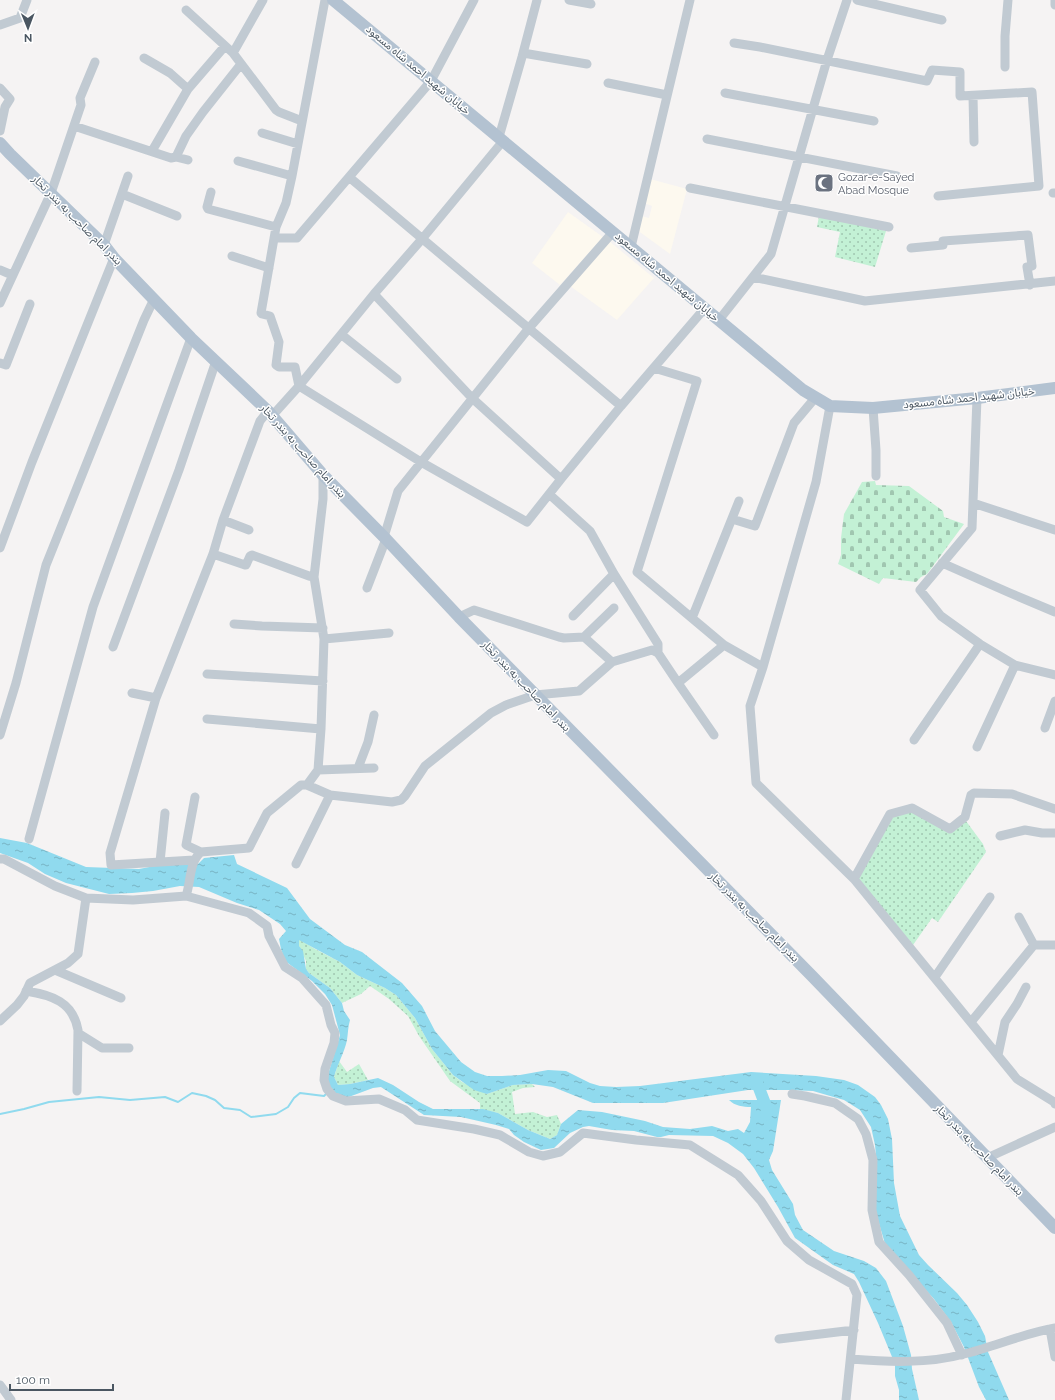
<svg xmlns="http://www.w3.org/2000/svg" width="1055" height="1400" viewBox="0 0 1055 1400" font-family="Raleway,'Noto Sans Arabic',sans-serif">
<defs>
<pattern id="grass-dots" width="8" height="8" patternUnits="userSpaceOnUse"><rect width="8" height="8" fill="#c3f1d5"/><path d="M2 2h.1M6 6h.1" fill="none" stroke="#a0c6b0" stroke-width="1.8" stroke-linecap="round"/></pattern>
<pattern id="cemetery-stones" width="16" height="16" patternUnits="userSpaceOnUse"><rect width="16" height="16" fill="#c3f1d5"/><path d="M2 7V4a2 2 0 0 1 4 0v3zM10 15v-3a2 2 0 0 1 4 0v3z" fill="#a0c6b0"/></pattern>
<pattern id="water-ripples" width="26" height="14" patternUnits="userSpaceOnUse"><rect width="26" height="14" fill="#90daee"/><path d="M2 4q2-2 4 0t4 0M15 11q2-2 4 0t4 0" fill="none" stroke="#78b4c4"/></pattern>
</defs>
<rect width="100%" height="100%" fill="#f5f3f3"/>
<path fill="#fdf9ef" d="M650 179 687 189 670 254 637 230 641 216 649 218 652 206 644 203Z
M568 212 603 237 560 285 532 263Z
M609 241 654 278 617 320 570 286Z"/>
<path fill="url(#grass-dots)" d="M819 216 886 231 875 267 835 257 840 232 817 227Z
M913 811 949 833 963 817 983 844 986 852 938 922 932 918 913 945 856 878 891 817Z
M299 939 315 949 340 962 357 975 385 988 396 995 415 1018 432 1049 453 1075 462 1082 487 1094 513 1085 532 1084 535 1087 523 1088 512 1092 515 1114 533 1112 547 1117 557 1115 561 1124 557 1135 550 1139 528 1130 498 1113 480 1109V1103L450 1081 419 1036 408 1016 389 999 370 986 361 994 342 1003 330 988 309 973 306 969V961L299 946Z
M339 1061 347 1072 359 1064 368 1080 350 1084 338 1085 334 1077Z"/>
<path fill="url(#cemetery-stones)" d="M875 481 876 485 909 486 943 511 944 517 964 524 927 574 921 577 916 582 883 578 879 584 838 564 841 555V538L844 514 862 482Z"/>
<path fill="url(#water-ripples)" d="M0 838 27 843 86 867 139 869 180 861 198 864 204 858 234 855 237 864 287 888 310 919 345 945 362 952 402 983 422 1006 435 1031 461 1062 475 1072 487 1076H502L520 1075 548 1070 566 1071 590 1083 600 1086 616 1087 640 1086 751 1072 816 1076 844 1080 858 1085 875 1097 881 1105 888 1119 892 1139 894 1183 900 1216 919 1255 928 1265 957 1293 967 1305 978 1322 985 1336 988 1352 1009 1400H986L979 1387 964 1347 951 1322 934 1299 886 1247 875 1210 877 1166 875 1145 871 1127 860 1110 844 1100 813 1091 789 1090H748L663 1103H593L553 1087 532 1084 513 1085 487 1094 474 1090 453 1075 432 1049 415 1018 396 995 385 988 357 975 340 962 299 940V946L303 951 306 969 309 973 330 988 342 1003 344 1011 350 1020C348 1027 348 1033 347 1040 345 1051 337 1065 334 1077L338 1085 350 1084 378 1078 393 1085 419 1102 433 1109H483L498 1113 528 1130 550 1139 557 1135 561 1124 578 1110 602 1112 645 1121 663 1127 690 1129 712 1126 728 1131 738 1129 744 1133 750 1122 751 1107C743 1107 735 1106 729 1100H781L773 1151 769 1160 772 1170 793 1204 795 1215 803 1230 834 1251 864 1261 876 1268 886 1281 903 1326 911 1355 912 1369 919 1400H899V1390L895 1376V1364L878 1323 859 1282 854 1274 833 1265 795 1238 778 1207 754 1168 743 1154 728 1143 713 1136 669 1135 661 1137H657L634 1131 612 1130 589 1126 583 1127 570 1133 554 1148 541 1150 524 1142 514 1135 509 1129 496 1125 461 1117 424 1115 381 1087 373 1088 346 1098 337 1096 326 1081 340 1035 332 1005 325 994 312 981 285 961 281 949 279 939 286 931 280 924 259 910 237 903 199 887 180 886 153 891 132 893 109 894 66 883 45 874 28 863 0 853Z"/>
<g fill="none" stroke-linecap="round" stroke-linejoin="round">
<path stroke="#90daee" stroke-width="2" d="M0 1114 24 1109 49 1102 99 1097 130 1100 165 1097 178 1102 192 1093 206 1096 215 1100 224 1108 240 1110 251 1117 276 1114 288 1107 294 1098 300 1093 324 1096 327 1093"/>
<path stroke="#90daee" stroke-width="12" d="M756 1080 767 1109 766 1115"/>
<path stroke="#c1cad2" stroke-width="9" d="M325 0 292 176 286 203 276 227 261 313 262 314 270 316 279 342 276 365 279 367H295L299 386 421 462 527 522 561 479 472 398 374 294
M569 0 591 4
M857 0 942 20
M1055 0V5
M186 10 233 53 276 110 279 112 302 121
M0 25 20 18 27 0
M734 43 760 47 927 81 932 70 960 72V96L1032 92 1039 186 938 196
M233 53 263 0
M523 53 587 64
M144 58 170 73 188 89
M1005 67V36L1008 0
M608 83 667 95
M0 88 10 99 5 107 0 131
M725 93 874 121
M973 96 974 142
M74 126 171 158 176 157 188 160
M262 133 298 144
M499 137 522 57 537 0
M707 139 897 176
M152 151 188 89 225 46
M176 157 186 136 203 112 241 64
M238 161 292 176
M349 177 621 406 705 308
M690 188 889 227
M211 192 207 207 208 209 276 227
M1053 193H1055
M122 194 177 216
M274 238H297L431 81 474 0
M104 245 128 176
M631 247 690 0
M911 248 943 245V241L1028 235 1032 266 1027 267 1030 285
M232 256 269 268
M0 270 12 275
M753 277 865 301 1055 281
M0 303 51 193 81 105 80 98 95 62
M719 320 771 254 827 60 847 0
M342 335 397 379
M0 363 6 365 30 304
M654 368 697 381 637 572 724 645
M977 398 972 528 920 590 941 616 980 644 1015 665 1055 675
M873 408 876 450V476
M272 416 299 386 374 294 422 239 503 141
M561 479 621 406
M549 494 590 531 614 574 658 644V653L678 683 724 645 763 667 750 706 756 783 854 879 1017 1079 1054 1102 1055 1104
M973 503 1055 530
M732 519 755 526 794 423 815 398
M223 520 249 530
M384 537 398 491 529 328 613 232
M0 548 32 462 114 258
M213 554 245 565H246L250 556 252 555 309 576 314 577
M942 563 1010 593 1055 612
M367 588 386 539
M573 616 614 574
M459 617 474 610 559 637 564 638 584 637 614 608
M692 618 739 501
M234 624 262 626 323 628
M584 637 612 662
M324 639 389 633
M113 647 179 470 216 361
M763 667 816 482 830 406
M207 674 323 681
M678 683 714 735
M132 693 156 698
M207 719 321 729
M1045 728 1055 701
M0 735 16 683 46 565 144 320 154 299
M914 740 980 644
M977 747 1015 665
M358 768 368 742 374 715
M318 770 374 768
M307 785 318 770 321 729 324 639 314 577 323 499V475
M195 797 186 845 201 852
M1000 836 1025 830 1042 833H1055
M29 839 93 607 191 338
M0 859H4L55 886 86 898
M194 860 111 865 110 853 156 698 213 554 223 520 260 421 268 411
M160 862 165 813
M296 864 330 795
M854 879 890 814 912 808 950 829 965 817 971 795 974 793 1012 794 1055 809
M186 896 249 913 267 926 269 936 285 967 302 978 326 1005 331 1025 335 1033 334 1043 325 1069 324 1080 327 1089 333 1096 346 1101 379 1099 405 1110 417 1120 474 1129 500 1135 529 1152 543 1156 560 1152 583 1133 636 1140 690 1145 738 1175 761 1201 787 1241 809 1260 852 1284 857 1295 846 1400
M1019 917 1034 945
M55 970 121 998
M935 977 990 897
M26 991C52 995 73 1002 78 1030L77 1091
M0 1021 17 1005 24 996 30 983 68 963 78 954 86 898 133 900 186 896C191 882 189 862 201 852L249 848 267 813 301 785H307L330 795 392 802 401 800 405 796 425 766 491 713 506 705 535 695 579 691 612 662 652 650 658 653
M971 1022 1034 945H1055
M78 1033 102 1048H129
M998 1055 1005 1022 1017 1004 1026 987
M792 1094 805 1096 835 1103 858 1119 866 1134 873 1160 872 1210 879 1242 909 1275 947 1323 962 1355
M987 1158 1055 1127
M1050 1329 1055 1357
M779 1339 854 1330
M851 1359C887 1362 928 1364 964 1354 993 1347 1025 1333 1055 1328
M0 1385 11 1400"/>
<path stroke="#b3c2d1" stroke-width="12" d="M333 0 803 390 830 406 873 408 977 398 1055 388
M0 143 10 154 104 245 114 258 191 338 268 411 323 475 386 539 459 617 812 976 1055 1228"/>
</g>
<defs>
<symbol id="mosque-square" viewBox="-11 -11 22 22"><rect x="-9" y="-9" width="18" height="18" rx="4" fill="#6b7280" stroke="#fff"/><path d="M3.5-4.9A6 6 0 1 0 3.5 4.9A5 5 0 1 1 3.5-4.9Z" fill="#fff"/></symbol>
</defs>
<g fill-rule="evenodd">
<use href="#mosque-square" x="813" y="172" width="22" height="22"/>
</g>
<g text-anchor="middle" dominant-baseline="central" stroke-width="3" stroke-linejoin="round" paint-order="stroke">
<g font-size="11" fill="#4a5661" stroke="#fff">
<text transform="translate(418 70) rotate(40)">خیابان شهید احمد شاه مسعود</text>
<text transform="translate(77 220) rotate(45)">بندر امام صاحب به بندر تخار</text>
<text transform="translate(667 277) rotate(40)">خیابان شهید احمد شاه مسعود</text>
<text transform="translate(969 398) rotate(-6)">خیابان شهید احمد شاه مسعود</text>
<text transform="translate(303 451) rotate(48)">بندر امام صاحب به بندر تخار</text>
<text transform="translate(526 686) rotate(46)">بندر امام صاحب به بندر تخار</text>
<text transform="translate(754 917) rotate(45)">بندر امام صاحب به بندر تخار</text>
<text transform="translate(979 1150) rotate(46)">بندر امام صاحب به بندر تخار</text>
</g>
<g font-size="11" fill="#5b616d" stroke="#fff" text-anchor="start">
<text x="838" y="177">Gozar-e-Sayed<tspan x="838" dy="13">Abad Mosque</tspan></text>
</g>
</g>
<g transform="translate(28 28) rotate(179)" stroke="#ffffff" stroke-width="3" paint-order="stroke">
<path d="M0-3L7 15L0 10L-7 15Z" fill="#4a5661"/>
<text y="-6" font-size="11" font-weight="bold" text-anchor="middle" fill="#4a5661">N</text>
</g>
<path d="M10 1384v6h103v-6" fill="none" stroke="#4a5661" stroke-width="2"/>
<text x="16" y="1384" font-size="12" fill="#4a5661" stroke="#ffffff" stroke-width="3" paint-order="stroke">100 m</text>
</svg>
